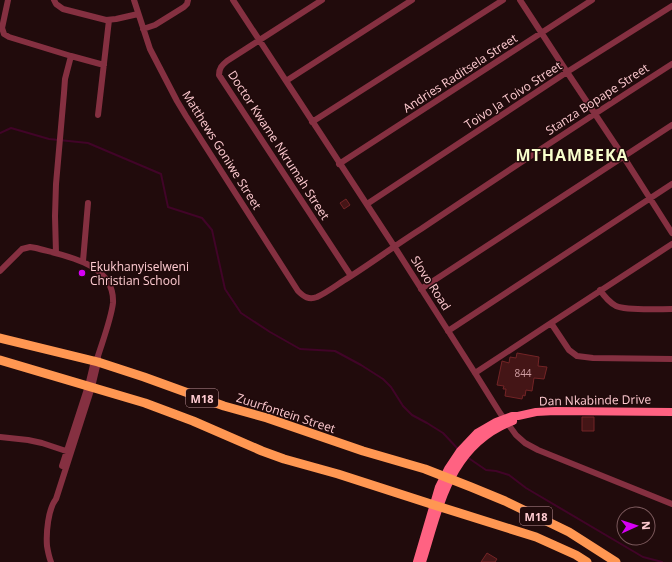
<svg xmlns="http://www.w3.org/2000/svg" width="672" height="562" viewBox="0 0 672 562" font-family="'Open Sans',sans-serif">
<rect width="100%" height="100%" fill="#210b0c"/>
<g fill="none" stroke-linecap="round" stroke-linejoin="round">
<path stroke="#410428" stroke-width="2" d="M0 133 11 128 49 139 88 143 161 174 168 207 202 218 212 230 225 289 241 313 270 332 300 349 335 351 361 365 383 379 391 387 403 406 412 415 427 423 443 433 458 449
M467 457 486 470 496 471 509 475 526 488 643 557 662 562"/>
</g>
<path fill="#441516" stroke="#732426" d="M346 199 350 205 344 209 340 203Z
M517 353 539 357 538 366 547 367 544 379 534 378 532 391 526 390 525 396 523 395 522 399 505 396 506 389H503L504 386 497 385 502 361 509 363 510 357 516 358Z
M582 417H594V431H582Z
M487 553 497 559 495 562H481Z"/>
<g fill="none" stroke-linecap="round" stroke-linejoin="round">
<path stroke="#853041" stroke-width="6" d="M8 0 2 28 4 34 9 37 71 56 104 65
M54 0 56 4 63 9 106 20 116 19 138 14
M134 0 150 49 177 101 186 116 298 291C304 297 309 300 317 297 326 293 334 287 343 281 369 265 394 246 421 229 504 173 588 118 672 64
M233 0 394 246 475 373 500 413 516 435 525 443 538 450 672 504
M322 0 227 61C222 65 219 68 219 75L351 276
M520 0 567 72 623 156 672 233
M143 29 155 25 184 7 187 4 188 0
M286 81 412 0
M98 115 109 20
M312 122 503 0
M339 164 592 0
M367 204 567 72 672 6
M56 253 55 216 56 184 64 93 65 79 71 56
M83 261 88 203
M0 271 22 249 30 247 36 248C65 256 115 263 113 303 111 319 103 340 98 356V362L92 387 56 499C48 509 46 533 47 546 48 552 49 557 51 562
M421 289 672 125
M600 290C604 296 609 302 616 306 627 311 659 309 672 309
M551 323 569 350 577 356 593 358 672 359
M448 331 672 184
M475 373 551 323 672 244
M0 437 28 440 42 443 69 452
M62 466 88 386 94 361 96 359"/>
<path stroke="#ff6282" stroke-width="8" d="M417 562 439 487 448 469 460 451 477 433 496 422 512 416H518L536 412 555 411 672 412
M422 562C440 505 450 445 513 421"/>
<path stroke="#ff9752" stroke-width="9" d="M0 338 98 362 144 377 224 406 267 418 363 451 425 469 471 487 505 501 569 532 616 562
M0 360 145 403 193 421 262 451 284 459 338 474 434 505 536 537 576 555 587 562"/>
</g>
<circle fill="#d700f6" stroke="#210b0c" stroke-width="1.5" cx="82" cy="273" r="4"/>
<g text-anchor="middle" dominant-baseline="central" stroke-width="3" stroke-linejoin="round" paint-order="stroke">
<g font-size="10" fill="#d09ea2">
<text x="523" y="373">844</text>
</g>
<g fill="#210b0c" stroke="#bc9196" stroke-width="1">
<rect x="186" y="389" width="32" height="18" rx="3"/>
<rect x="520" y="507" width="32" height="18" rx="3"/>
</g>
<g font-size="11" font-weight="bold" fill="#ffcbd1">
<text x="202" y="398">M18</text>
<text x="536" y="516">M18</text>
</g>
<g font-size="12" fill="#ffcbd1" stroke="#210b0c">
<text transform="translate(460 73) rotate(-33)">Andries Raditsela Street</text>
<text transform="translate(513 95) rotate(-33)">Toivo Ja Toivo Street</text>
<text transform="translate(597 99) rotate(-33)">Stanza Bopape Street</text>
<text transform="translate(279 145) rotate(57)">Doctor Kwame Nkrumah Street</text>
<text transform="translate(222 150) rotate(58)">Matthews Goniwe Street</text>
<text transform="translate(431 283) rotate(57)">Slovo Road</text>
<text transform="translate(595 400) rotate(-1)">Dan Nkabinde Drive</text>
<text transform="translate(286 413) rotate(18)">Zuurfontein Street</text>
</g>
<g font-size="12" fill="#ffcbd1" stroke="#210b0c" text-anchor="start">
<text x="90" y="266">Ekukhanyiselweni<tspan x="90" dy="14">Christian School</tspan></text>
</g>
<g font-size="16" font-weight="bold" letter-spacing="1" fill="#f8ffcd" stroke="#210b0c">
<text x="572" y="155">MTHAMBEKA</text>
</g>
</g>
<g transform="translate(636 526) rotate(87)"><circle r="19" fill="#210b0c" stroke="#7a585b"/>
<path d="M0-3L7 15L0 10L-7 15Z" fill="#d700f6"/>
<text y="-6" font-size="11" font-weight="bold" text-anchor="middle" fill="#ffcbd1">N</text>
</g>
</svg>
